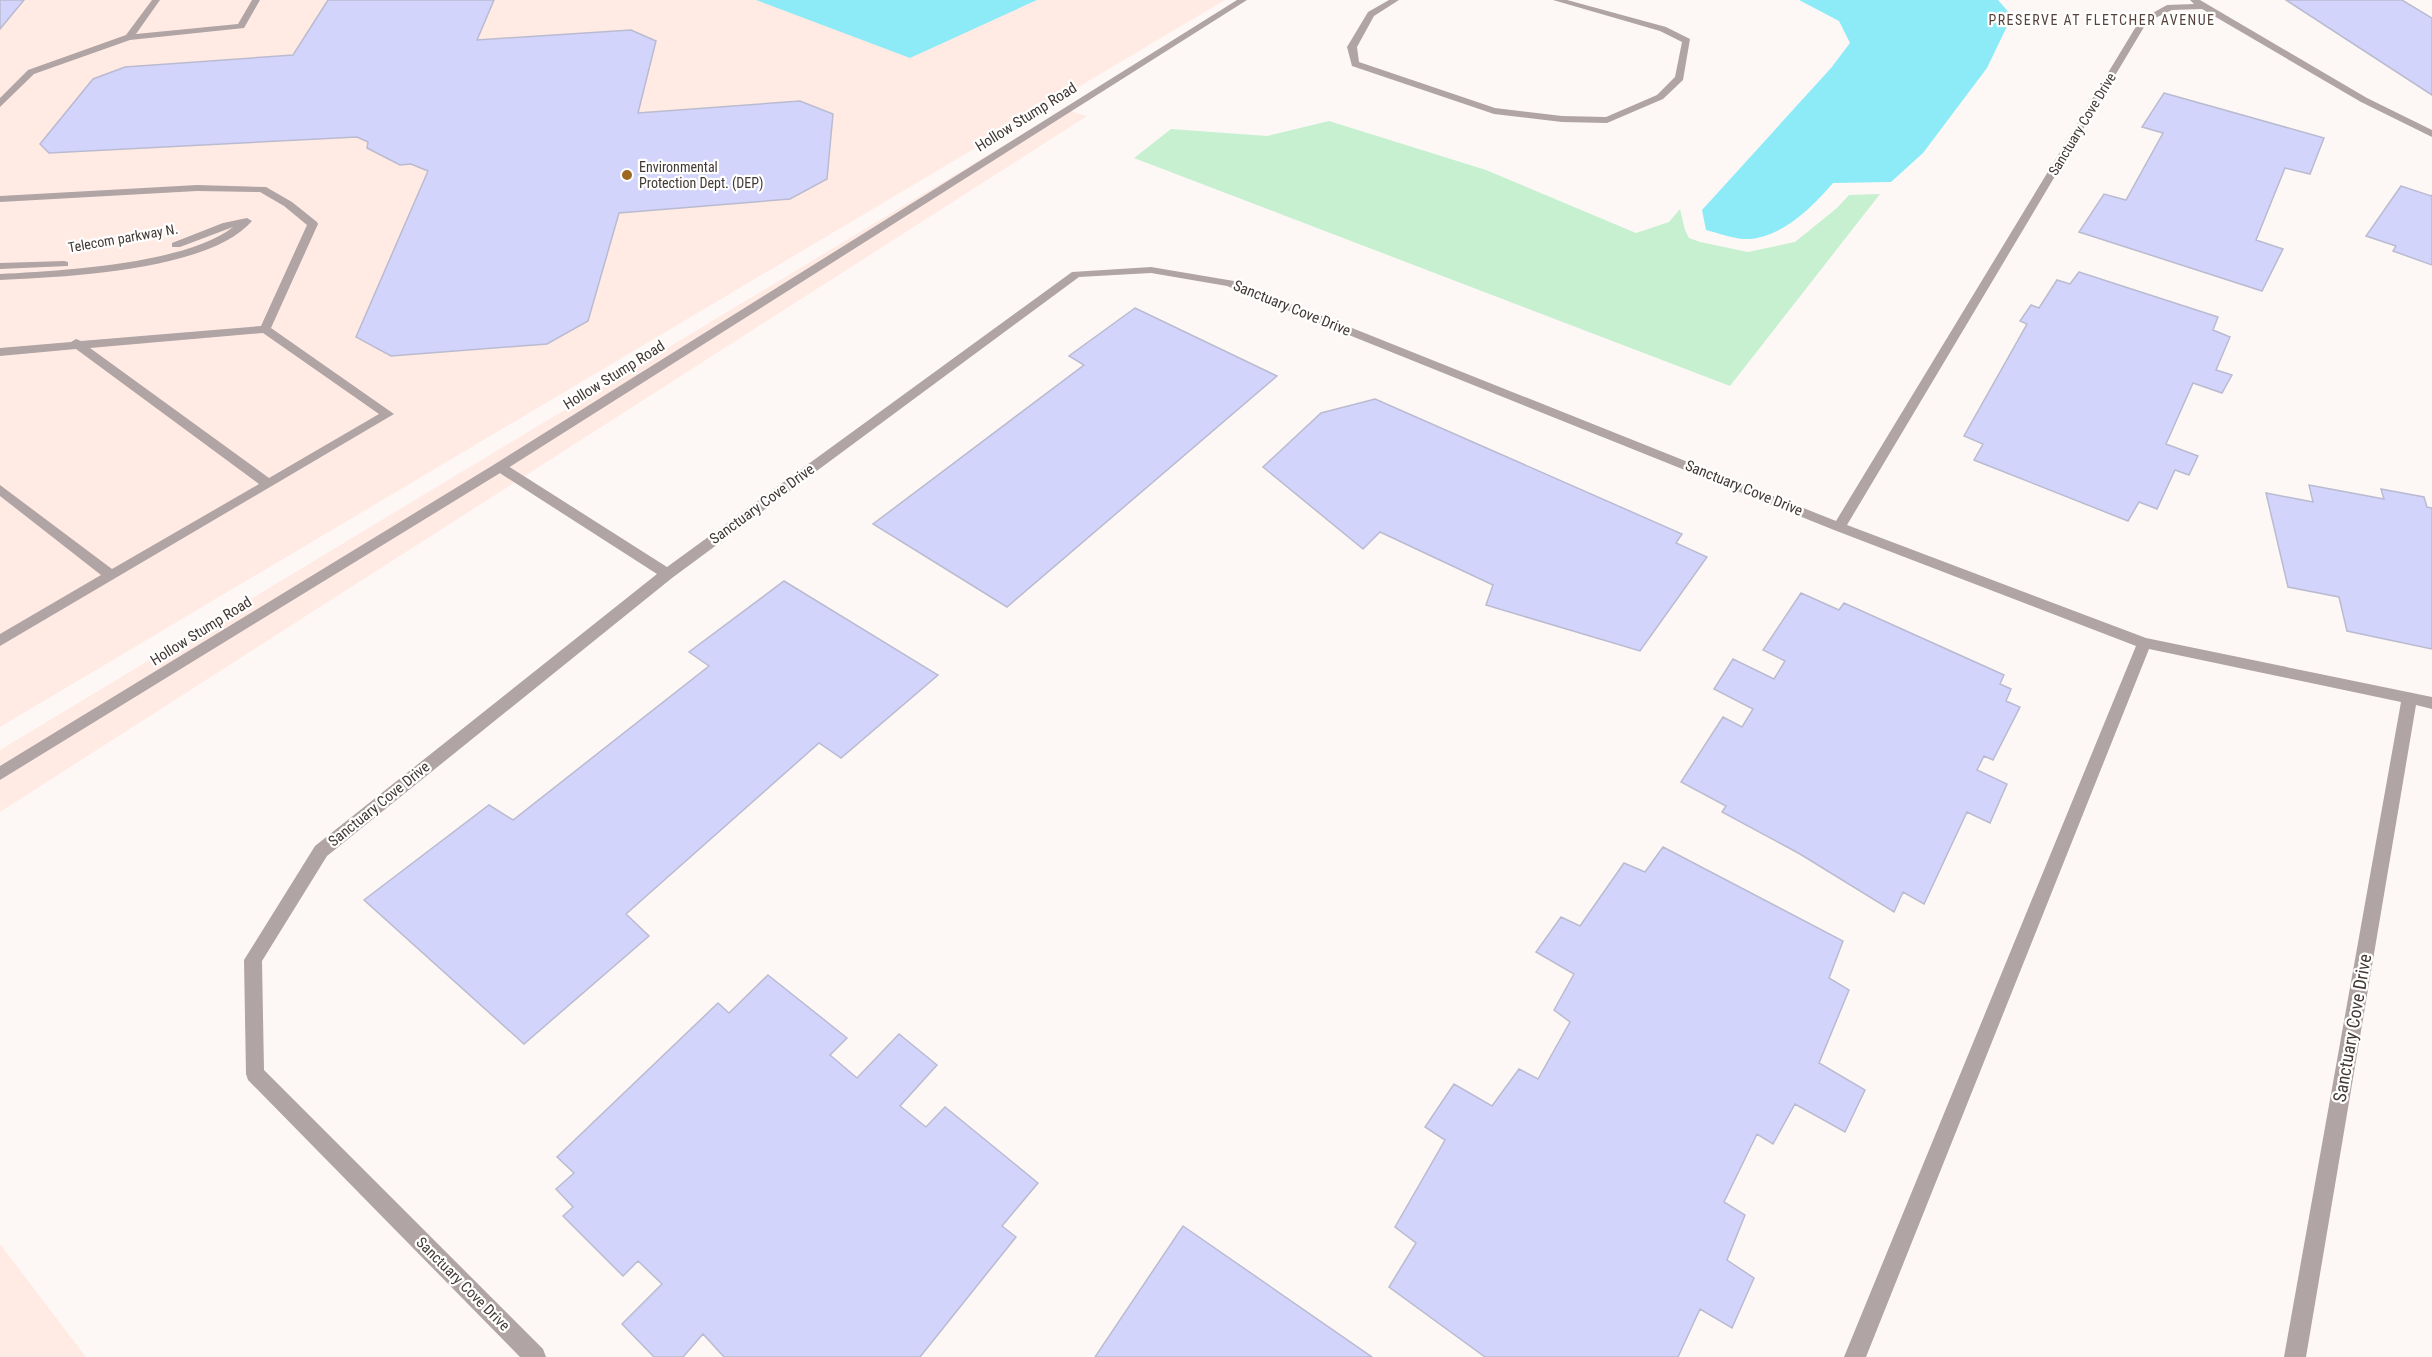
<svg xmlns="http://www.w3.org/2000/svg" width="2432" height="1357" viewBox="0 0 2432 1357" font-family="'Roboto Condensed',sans-serif">
<rect width="100%" height="100%" fill="#fdf8f6"/>
<path fill="#ffebe4" d="M0 0H1225L0 727Z
M1064 109 1087 116 0 812V750Z
M0 1244 86 1357H0Z"/>
<path fill="#c6f0d0" d="M1329 121 1486 170 1636 233 1669 222 1680 209 1685 230 1689 238 1700 242 1748 252 1795 242 1837 208 1849 195 1880 194 1730 386 1134 158 1171 129 1267 136Z"/>
<path fill="#8debf7" d="M756 0H1037L910 58Z
M1799 0H1998L2012 16 1987 68 1923 153 1891 182 1833 183C1812 208 1778 241 1743 239 1731 238 1718 233 1706 230L1702 210 1831 68 1850 43 1839 21Z"/>
<path fill="#d3d4fb" stroke="#babbd0" stroke-width="1.5" d="M0 0H24L0 29Z
M328 0H494L477 40 631 30 656 41 638 113 800 101 833 114 827 179 790 199 619 213 588 321 547 344 391 356 356 337 428 171 411 164 400 165 367 148 368 142 357 137 49 153 40 144 93 79 125 67 293 55Z
M2286 0H2402L2432 18V95Z
M2164 93 2324 138 2310 174 2285 168 2256 240 2283 249 2262 291 2079 232 2104 194 2126 200 2163 133 2142 127Z
M2401 186 2431 196 2432 195V265L2393 251 2396 246 2366 236Z
M2079 272 2218 317 2213 330 2230 337 2216 370 2232 375 2222 393 2193 383 2166 444 2198 456 2189 475 2175 470 2157 509 2139 502 2128 521 1974 460 1983 444 1964 436 2027 324 2020 321 2031 305 2039 308 2057 280 2070 284Z
M1135 308 1277 376 1007 607 873 524 1084 365 1069 356Z
M1375 399 1682 534 1676 543 1707 557 1640 651 1486 605 1493 585 1380 532 1363 549 1263 467 1321 413Z
M2309 485 2384 499 2381 489 2424 497 2427 507 2432 508V649L2347 631 2339 597 2288 587 2266 493 2313 502Z
M784 581 938 675 841 758 819 743 626 914 649 936 524 1044 364 900 489 805 513 820 709 666 689 652Z
M1801 593 1839 610 1844 603 2004 675 2000 684 2011 689 2006 701 2020 707 1993 760 1984 756 1977 770 2007 784 1990 823 1967 812 1924 904 1903 892 1894 912 1800 854 1722 812 1726 806 1681 782 1723 717 1742 727 1753 709 1714 689 1733 659 1774 679 1785 661 1763 650Z
M1663 847 1843 941 1829 978 1849 990 1819 1063 1865 1090 1845 1132 1795 1104 1773 1144 1757 1134 1724 1202 1745 1215 1727 1260 1754 1278 1732 1328 1700 1309 1678 1357H1485L1389 1287 1416 1243 1395 1227 1445 1140 1425 1127 1454 1084 1492 1106 1519 1069 1538 1079 1570 1022 1554 1010 1574 974 1536 952 1561 917 1580 926 1624 863 1645 872Z
M768 975 847 1038 830 1055 857 1078 899 1034 937 1065 900 1106 926 1127 945 1107 1038 1183 1002 1226 1016 1237 920 1357H724L703 1334 683 1357H654L622 1324 662 1284 638 1261 623 1276 563 1216 573 1207 556 1189 574 1173 557 1157 718 1003 729 1013Z
M1183 1226 1372 1357H1095Z"/>
<g fill="none" stroke-linecap="round" stroke-linejoin="round">
<path fill="#b0a4a5" fill-rule="evenodd" d="M152 0H160L136 34 238 24 252 0H260L244 28 130 40 34 74 0 107V98L28 70 126 35Z
M1237 0H1247L505 470 0 780V766L495 464Z
M1389 0H1399L1374 16 1357 47 1359 62 1495 108 1562 116 1606 117 1657 95 1675 77 1682 42 1660 31 1553 0H1567L1666 27 1690 39 1683 80 1663 99 1607 123 1562 122 1494 114 1352 66 1347 47 1368 12Z
M197 185 266 187 292 202 317 222 318 224 271 328 394 414 0 646V634L101 575 0 496V485L112 569 259 484 76 349 0 356V348L71 342 76 339 81 341 261 326 307 225 284 206 260 192 197 191 0 202V196ZM263 333 379 414 269 478 90 348Z
M247 218 252 221C209 271 64 277 0 280V274C59 271 187 264 233 227L180 247H172V243L223 223Z
M64 261 68 262V266L0 269V263Z"/>
<path fill="#b0a4a5" fill-rule="evenodd" d="M2190 0H2200L2367 98 2432 130V137L2361 102 2202 9 2172 10 2147 22 1847 525 2146 638 2432 697V709L2416 705 2306 1357H2284L2401 702 2149 649 1866 1357H1844L2136 646 1834 530 1227 286 1151 273 1079 277 672 578 327 856 262 961 264 1070 543 1349 546 1357H520L248 1080 246 1074 244 960 315 846 657 574 495 470 493 467 495 464H505L667 567 1072 272 1151 267 1234 281 1836 521 2140 20 2167 5 2194 4Z"/>
</g>
<circle fill="#9d6821" stroke="#fff" stroke-width="2" cx="627" cy="175" r="6"/>
<g text-anchor="middle" dominant-baseline="central" stroke-width="4.5" stroke-linejoin="round" paint-order="stroke">
<g font-size="14" letter-spacing="1.5" fill="#55423b" stroke="#fff">
<text x="2102" y="20">PRESERVE AT FLETCHER AVENUE</text>
</g>
<g font-size="14" fill="#423935" stroke="#fff">
<text transform="translate(2082 124) rotate(-59)">Sanctuary Cove Drive</text>
<text transform="translate(123 238) rotate(-10)">Telecom parkway N.</text>
</g>
<g font-size="14" fill="#423935" stroke="#fff" text-anchor="start">
<text x="639" y="167">Environmental<tspan x="639" dy="16">Protection Dept. (DEP)</tspan></text>
</g>
<g font-size="15" fill="#423935" stroke="#fff">
<text transform="translate(1026 117) rotate(-32)">Hollow Stump Road</text>
<text transform="translate(1292 308) rotate(22)">Sanctuary Cove Drive</text>
<text transform="translate(614 375) rotate(-32)">Hollow Stump Road</text>
<text transform="translate(1744 488) rotate(22)">Sanctuary Cove Drive</text>
<text transform="translate(762 504) rotate(-36)">Sanctuary Cove Drive</text>
<text transform="translate(201 631) rotate(-32)">Hollow Stump Road</text>
<text transform="translate(379 804) rotate(-39)">Sanctuary Cove Drive</text>
<text transform="translate(463 1284) rotate(45)">Sanctuary Cove Drive</text>
</g>
<g font-size="18" fill="#423935" stroke="#fff">
<text transform="translate(2352 1028) rotate(-80)">Sanctuary Cove Drive</text>
</g>
</g>
</svg>
